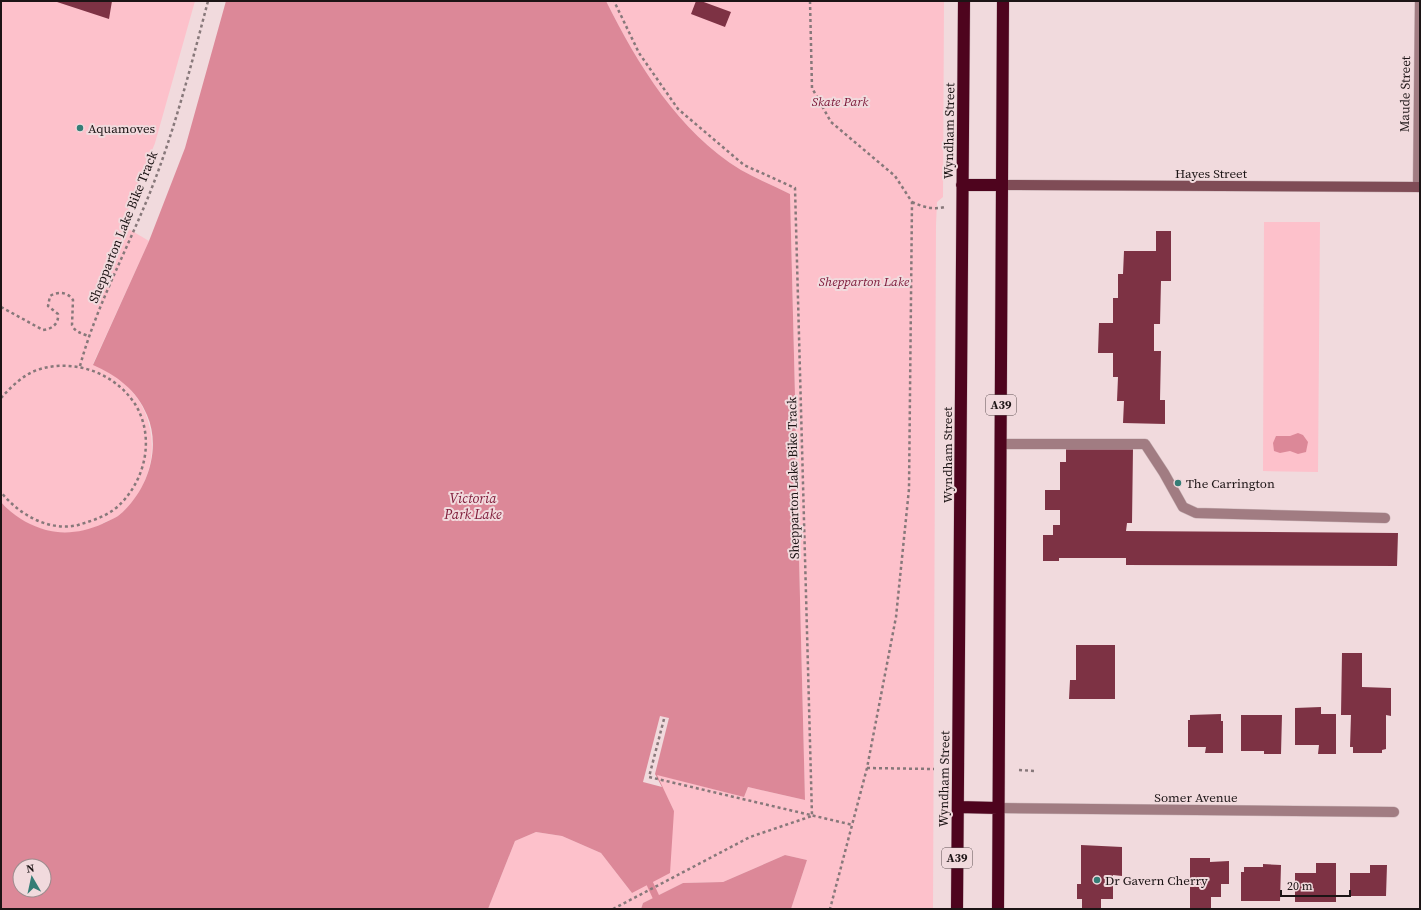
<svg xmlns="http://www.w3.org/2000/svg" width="1421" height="910" viewBox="0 0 1421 910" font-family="'Source Serif 4',serif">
<rect width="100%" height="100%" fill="#f1dadd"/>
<path fill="#fdc1cb" d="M1 1H195L155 143 122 225 149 241 93 364C105 371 116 375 126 385 164 421 159 484 118 516 114 519 109 520 105 522 100 525 94 529 88 530 57 539 21 526 1 502Z
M606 1H944L943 197 937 202 936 225 933 909H791L807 860 785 855 723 882 683 883 643 903 641 909H488L515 841 536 832 562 836 601 853 632 893 674 811 656 774 744 797 748 787 805 800 790 194C774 186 757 179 741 170 678 131 638 65 606 1Z
M1264 222H1320L1318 472 1263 471Z"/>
<path fill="#dc8898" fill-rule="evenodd" d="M226 1H606C638 65 678 131 741 170 757 179 774 186 790 194L805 800 748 787 744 797 657 775 674 811 670 873 632 893 601 853 562 836 536 832 515 841 488 909H1V502C13 516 29 525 46 530 65 535 84 532 102 524 107 521 114 519 118 516 147 493 162 449 147 415 137 390 116 375 93 365L149 241 185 148ZM20 866H44V890H20Z
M1298 433 1303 435 1308 442 1306 452 1298 454 1290 451 1280 453 1274 451 1273 443 1276 436H1290Z
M785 855 807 860 791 909H641L643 903 683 883 723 882Z"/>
<path fill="#f1dadd" d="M660 716 669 718 655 774 662 787 643 782Z"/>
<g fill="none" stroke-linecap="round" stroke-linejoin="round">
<path stroke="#dc8898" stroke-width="7" d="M650 884 656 897"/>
</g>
<path fill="#7d3244" d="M54 1H112L109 19Z
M696 1H701L731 12 725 27 691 14Z
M1156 231H1171V281H1161L1160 324H1154V351H1161L1160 400H1165V424L1123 423 1124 401H1117L1118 377H1113V353H1098L1099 323H1113V298H1118V274H1123L1124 251H1156Z
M1066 447 1133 448 1132 523H1127L1126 531 1398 533 1397 566 1126 565V558H1059V561H1043V535H1053V525H1060V510H1045V490H1060V462H1066Z
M1076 645H1115V699H1069L1070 680H1076Z
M1342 653H1362V687L1391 688V716L1386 715V749L1382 750V753H1353V747H1350L1351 715H1341Z
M1321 707V714H1336V754H1318L1319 745H1295V708Z
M1221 714V721H1223V753H1205L1206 747H1188V720H1190V715Z
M1241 715H1282L1281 754H1264V751H1241Z
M1081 845 1122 847V876L1113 875V899H1101V909H1082V899H1077V884H1081Z
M1190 858H1210V862L1229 861V884H1221V897H1211V908H1190Z
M1316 863H1336V902H1295V873H1316Z
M1263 864 1281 865 1280 901H1241V872H1244V867H1263Z
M1370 865H1387L1386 896H1350V873H1370Z"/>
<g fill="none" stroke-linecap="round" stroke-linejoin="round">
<defs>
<path id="lane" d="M1001 444H1145L1164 473 1183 507 1196 513 1385 518"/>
<path id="street" d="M1418 187 1420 1
M998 808 1394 812"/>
<path id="secondary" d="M1002 185 1420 187"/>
<path id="highway" d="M962 185H1002
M958 807 998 808
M957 909 964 1
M998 909 1003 1"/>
</defs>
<use href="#lane" stroke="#cbb6b9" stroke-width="11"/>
<use href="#street" stroke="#cbb6b9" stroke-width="11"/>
<use href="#secondary" stroke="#cbb6b9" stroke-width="11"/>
<use href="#highway" stroke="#cbb6b9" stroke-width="13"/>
<path stroke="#87787a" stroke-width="2.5" stroke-dasharray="3 3" stroke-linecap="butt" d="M810 1 812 88 831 122 895 176 912 202 909 489 896 617 867 768 830 909
M912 202C923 207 933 210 945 207
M1 307 43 330C52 329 59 324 58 314L48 306 50 296C58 291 68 292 73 300L72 325C75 332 81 333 88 336
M80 366C96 307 126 252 149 195 174 133 191 66 208 1
M1 398C11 387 23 375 37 370 73 358 114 372 135 404 156 438 145 483 116 508 105 517 91 521 78 525 49 532 18 514 1 492
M664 719 649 777 853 825
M867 768 934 769
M1019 770 1035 771
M613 909 750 837 812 816 795 188 744 165 678 109 639 53 614 1"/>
<use href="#lane" stroke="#a17c82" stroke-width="10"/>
<use href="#street" stroke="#a17c82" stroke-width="10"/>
<use href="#secondary" stroke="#7f4c56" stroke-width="10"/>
<use href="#highway" stroke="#4e041e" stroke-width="12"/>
</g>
<g fill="#357d76" stroke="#f1dadd" stroke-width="1.5">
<circle cx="80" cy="128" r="4"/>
<circle cx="1178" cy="483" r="4"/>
<circle cx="1097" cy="880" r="4"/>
</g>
<g text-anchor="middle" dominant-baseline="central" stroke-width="4" stroke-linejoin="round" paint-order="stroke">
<g fill="#f1dadd" stroke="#5c4f51" stroke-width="1">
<rect x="986" y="395" width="30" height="20" rx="3"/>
<rect x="942" y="848" width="30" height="20" rx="3"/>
</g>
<g font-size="12" font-weight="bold" fill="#1c1415">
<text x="1001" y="405">A39</text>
<text x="957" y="858">A39</text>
</g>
<g font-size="13" fill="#1c1415" stroke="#f1dadd">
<text transform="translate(1405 94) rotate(-89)">Maude Street</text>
<text transform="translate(949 131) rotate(-89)">Wyndham Street</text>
<text x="1211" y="173">Hayes Street</text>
<text transform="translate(123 227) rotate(-68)">Shepparton Lake Bike Track</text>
<text transform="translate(947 455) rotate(-90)">Wyndham Street</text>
<text transform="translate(793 478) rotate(-91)">Shepparton Lake Bike Track</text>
<text transform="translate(944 779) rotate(-89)">Wyndham Street</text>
<text x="1196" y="797">Somer Avenue</text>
</g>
<g font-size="13" font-style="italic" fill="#7a1637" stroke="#f1dadd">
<text x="840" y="101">Skate Park</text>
<text x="864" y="281">Shepparton Lake</text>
</g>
<g font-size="13" fill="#1c1415" stroke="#f1dadd" text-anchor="start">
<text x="88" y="128">Aquamoves</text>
<text x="1186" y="483">The Carrington</text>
<text x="1105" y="880">Dr Gavern Cherry</text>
</g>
<g font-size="14" font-style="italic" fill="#801d3b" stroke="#f1dadd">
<text x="473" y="498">Victoria<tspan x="473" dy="16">Park Lake</tspan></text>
</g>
</g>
<rect width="1421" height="910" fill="none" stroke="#1c1415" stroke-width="4"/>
<g transform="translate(32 878) rotate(351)"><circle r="19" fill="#f1dadd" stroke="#9c8b8d"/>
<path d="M0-3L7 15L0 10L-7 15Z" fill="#357d76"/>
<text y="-6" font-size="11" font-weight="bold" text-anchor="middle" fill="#1c1415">N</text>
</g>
<path d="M1281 890v6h69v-6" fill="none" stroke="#1c1415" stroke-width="2"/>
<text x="1287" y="890" font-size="12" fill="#1c1415" stroke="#f1dadd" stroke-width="3" paint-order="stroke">20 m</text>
</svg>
